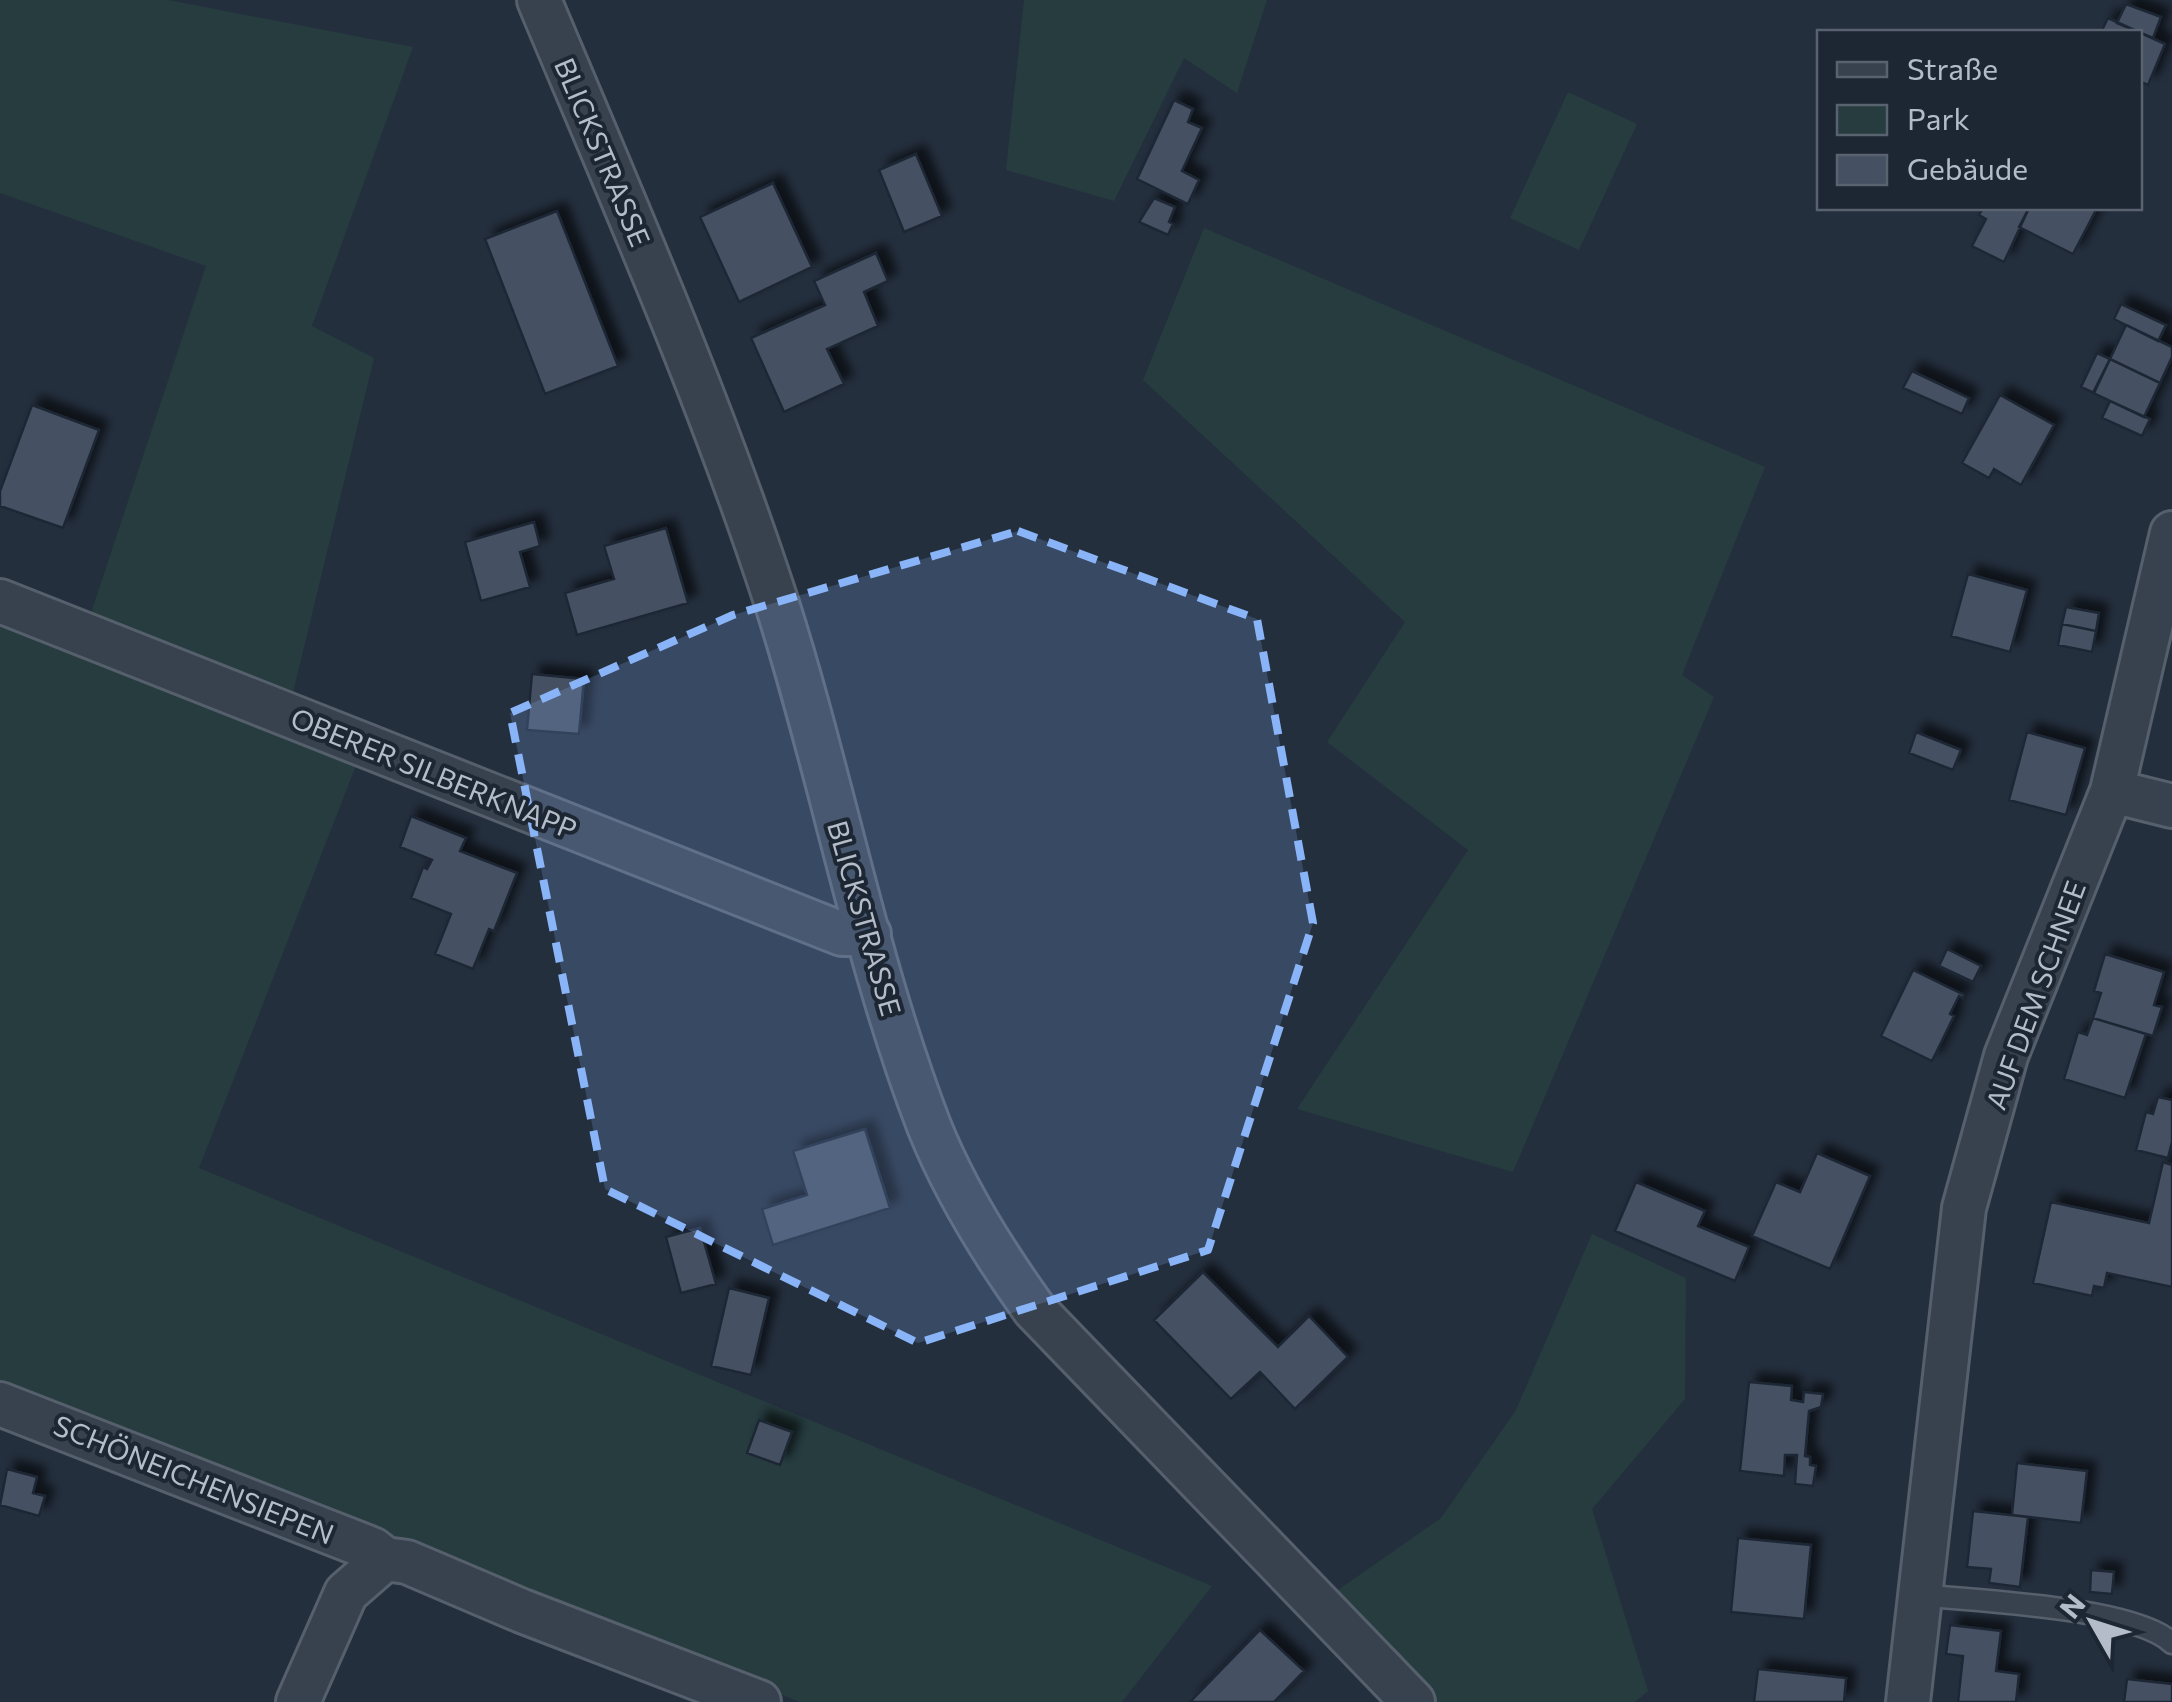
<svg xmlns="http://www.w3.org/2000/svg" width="2172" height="1702" viewBox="0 0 2172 1702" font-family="Commissioner,sans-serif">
<defs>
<filter id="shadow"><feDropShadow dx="9" dy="-9" stdDeviation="5" flood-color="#0009"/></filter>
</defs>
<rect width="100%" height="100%" fill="#242f3e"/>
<path fill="#263c3f" d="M0 0H168L413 47 312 326 374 358 292 697 90 616 206 266 0 193Z
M1024 0H1267L1237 93 1184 58 1114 201 1006 170Z
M1568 92 1637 124 1579 250 1510 218Z
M1204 228 1765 467 1682 675 1714 697 1513 1172 1297 1109 1468 850 1327 742 1405 622 1143 380Z
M0 625 357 763 199 1168 1212 1586 1122 1702H800L0 1384Z
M1592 1234 1686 1278 1685 1399 1592 1509 1648 1691 1635 1702H1413L1318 1604 1441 1518 1516 1410Z"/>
<path fill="#455162" stroke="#1f2835" stroke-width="2.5" filter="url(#shadow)" d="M2126 4 2161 17 2153 38 2117 23Z
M2108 18 2165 44 2148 85 2140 81V32H2101Z
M1174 100 1193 109 1188 122 1202 128 1182 171 1199 180 1188 204 1137 179Z
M916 154 942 216 904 232 879 170Z
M773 183 812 267 739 302 700 217Z
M1154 198 1175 207 1169 222 1173 224 1168 235 1139 222Z
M1983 208H2029L2004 262 1972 246 1986 219 1979 215Z
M2029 208H2097L2073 254 2019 227Z
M557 211 618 366 545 394 485 239Z
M876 253 888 281 864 292 878 326 827 349 844 384 784 412 751 338 825 305 814 281Z
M2121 304 2166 325 2158 341 2114 319Z
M2126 325 2172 347V357L2160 383 2110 359Z
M2097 353 2110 359 2094 393 2081 387Z
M2110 359 2160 383 2144 417 2093 393Z
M1912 371 1969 398 1962 414 1903 388Z
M2000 395 2054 425 2021 485 1994 469 1989 478 1962 463Z
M2110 401 2150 419 2142 436 2102 418Z
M32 405 99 430 63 528 0 506V491Z
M534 522 540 546 520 552 530 587 481 601 465 542Z
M666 528 688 603 577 635 565 593 614 579 604 546Z
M1968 574 2027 590 2010 652 1951 636Z
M2066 607 2099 613 2096 631 2062 624Z
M2062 624 2096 631 2092 652 2058 645Z
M532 674 584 679 579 734 527 730Z
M1916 732 1961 750 1953 770 1909 753Z
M2027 732 2085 748 2066 815 2009 800Z
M411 816 466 838 460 851 517 873 494 931 489 929 473 969 435 954 451 914 411 898 423 867 427 869 432 860 400 847Z
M1947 949 1981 966 1973 982 1939 966Z
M2105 954 2164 972 2154 1005 2162 1007 2153 1036 2093 1018 2101 993 2094 991Z
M1913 970 1964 995 1963 998 1959 996 1950 1014 1954 1016 1932 1061 1881 1036Z
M2093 1018 2146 1034 2125 1098 2064 1079 2078 1032 2087 1035Z
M2158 1097 2172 1100V1142L2168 1158 2136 1150 2146 1112 2153 1114Z
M865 1129 890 1208 773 1245 762 1209 807 1195 793 1151Z
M1817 1153 1870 1176 1830 1269 1752 1236 1776 1182 1800 1192Z
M2163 1162 2172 1165V1287L2107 1273 2104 1288 2094 1286 2092 1296 2033 1283 2051 1202 2149 1223Z
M1636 1182 1705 1211 1698 1226 1749 1247 1735 1281 1615 1231Z
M700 1228 716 1284 681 1293 666 1237Z
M1203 1272 1278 1347 1309 1316 1348 1357 1295 1409 1260 1372 1231 1399 1154 1320Z
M729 1288 769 1298 751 1375 711 1366Z
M1749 1382 1792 1386 1791 1400 1803 1402 1804 1392 1823 1394 1821 1407 1809 1411 1805 1456 1810 1457V1465L1816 1466 1813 1486 1795 1484 1797 1455H1785L1784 1476 1740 1471Z
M759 1420 792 1432 780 1465 747 1453Z
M2017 1463 2087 1471 2081 1523 2012 1515Z
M7 1469 37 1477 33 1493 45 1496 39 1516 0 1505Z
M1973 1511 2028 1517 2020 1587 1989 1583 1991 1569 1967 1567Z
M1738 1538 1811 1545 1804 1619 1731 1612Z
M2091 1570 2114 1572 2112 1594 2090 1592Z
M1950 1625 2001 1631 1996 1671 2019 1674 2016 1702H1958L1963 1656 1946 1654Z
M1260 1630 1304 1671 1274 1702H1190Z
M1758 1669 1846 1678 1844 1702H1754Z
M2127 1679 2172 1684V1702H2124Z"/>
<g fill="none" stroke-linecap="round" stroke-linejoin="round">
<defs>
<path id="service" d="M1919 1595C1975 1601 2135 1607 2172 1643"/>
<path id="minor" d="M539 0C623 200 710 398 777 604 832 776 864 957 929 1126 955 1191 993 1252 1034 1309L1413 1702
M0 601 842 934H869
M2112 791 2172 806
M0 1404 372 1549 385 1559 407 1562 522 1611 759 1702
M298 1702 346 1593 385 1559
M1908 1702 1964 1208 2006 1056 2112 791 2172 533"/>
</defs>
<use href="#service" stroke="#565f6c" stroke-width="25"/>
<use href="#minor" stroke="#565f6c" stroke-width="48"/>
<use href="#service" stroke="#38414e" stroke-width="20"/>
<use href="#minor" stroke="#38414e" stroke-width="42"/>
</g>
<path fill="#8ab4f8" fill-opacity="0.2" stroke="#8ab4f8" stroke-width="8" stroke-dasharray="20 12" stroke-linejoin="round" d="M1018 531 1257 619 1313 923 1208 1250 918 1343 605 1189 510 713 733 615Z"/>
<g text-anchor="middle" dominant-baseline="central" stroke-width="8" stroke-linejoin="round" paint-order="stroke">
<g font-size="28" fill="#b4bcc9" stroke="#1d2633">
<text transform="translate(603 152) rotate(67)">BLICKSTRASSE</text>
<text transform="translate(434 773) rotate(22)">OBERER SILBERKNAPP</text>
<text transform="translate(865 918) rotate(74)">BLICKSTRASSE</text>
<text transform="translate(2035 995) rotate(-70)">AUF DEM SCHNEE</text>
<text transform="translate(194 1479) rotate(22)">SCHÖNEICHENSIEPEN</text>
</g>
</g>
<rect x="1817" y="30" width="325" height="180" fill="#1d2633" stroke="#59626f" stroke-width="2.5"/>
<rect x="1837" y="62" width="50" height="15" fill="#38414e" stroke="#59626f" stroke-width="2.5"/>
<text x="1907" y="80" font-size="30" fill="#b4bcc9">Straße</text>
<rect x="1837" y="105" width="50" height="30" fill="#263c3f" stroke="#59626f" stroke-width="2.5"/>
<text x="1907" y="130" font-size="30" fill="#b4bcc9">Park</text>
<rect x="1837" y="155" width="50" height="30" fill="#455162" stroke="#59626f" stroke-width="2.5"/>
<text x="1907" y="180" font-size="30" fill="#b4bcc9">Gebäude</text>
<g transform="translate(2092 1622) rotate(309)" stroke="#1d2633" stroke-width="8" paint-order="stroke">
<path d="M0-8L18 38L0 25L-18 38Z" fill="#b4bcc9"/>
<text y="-15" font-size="28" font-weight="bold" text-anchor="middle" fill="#b4bcc9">N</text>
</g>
</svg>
